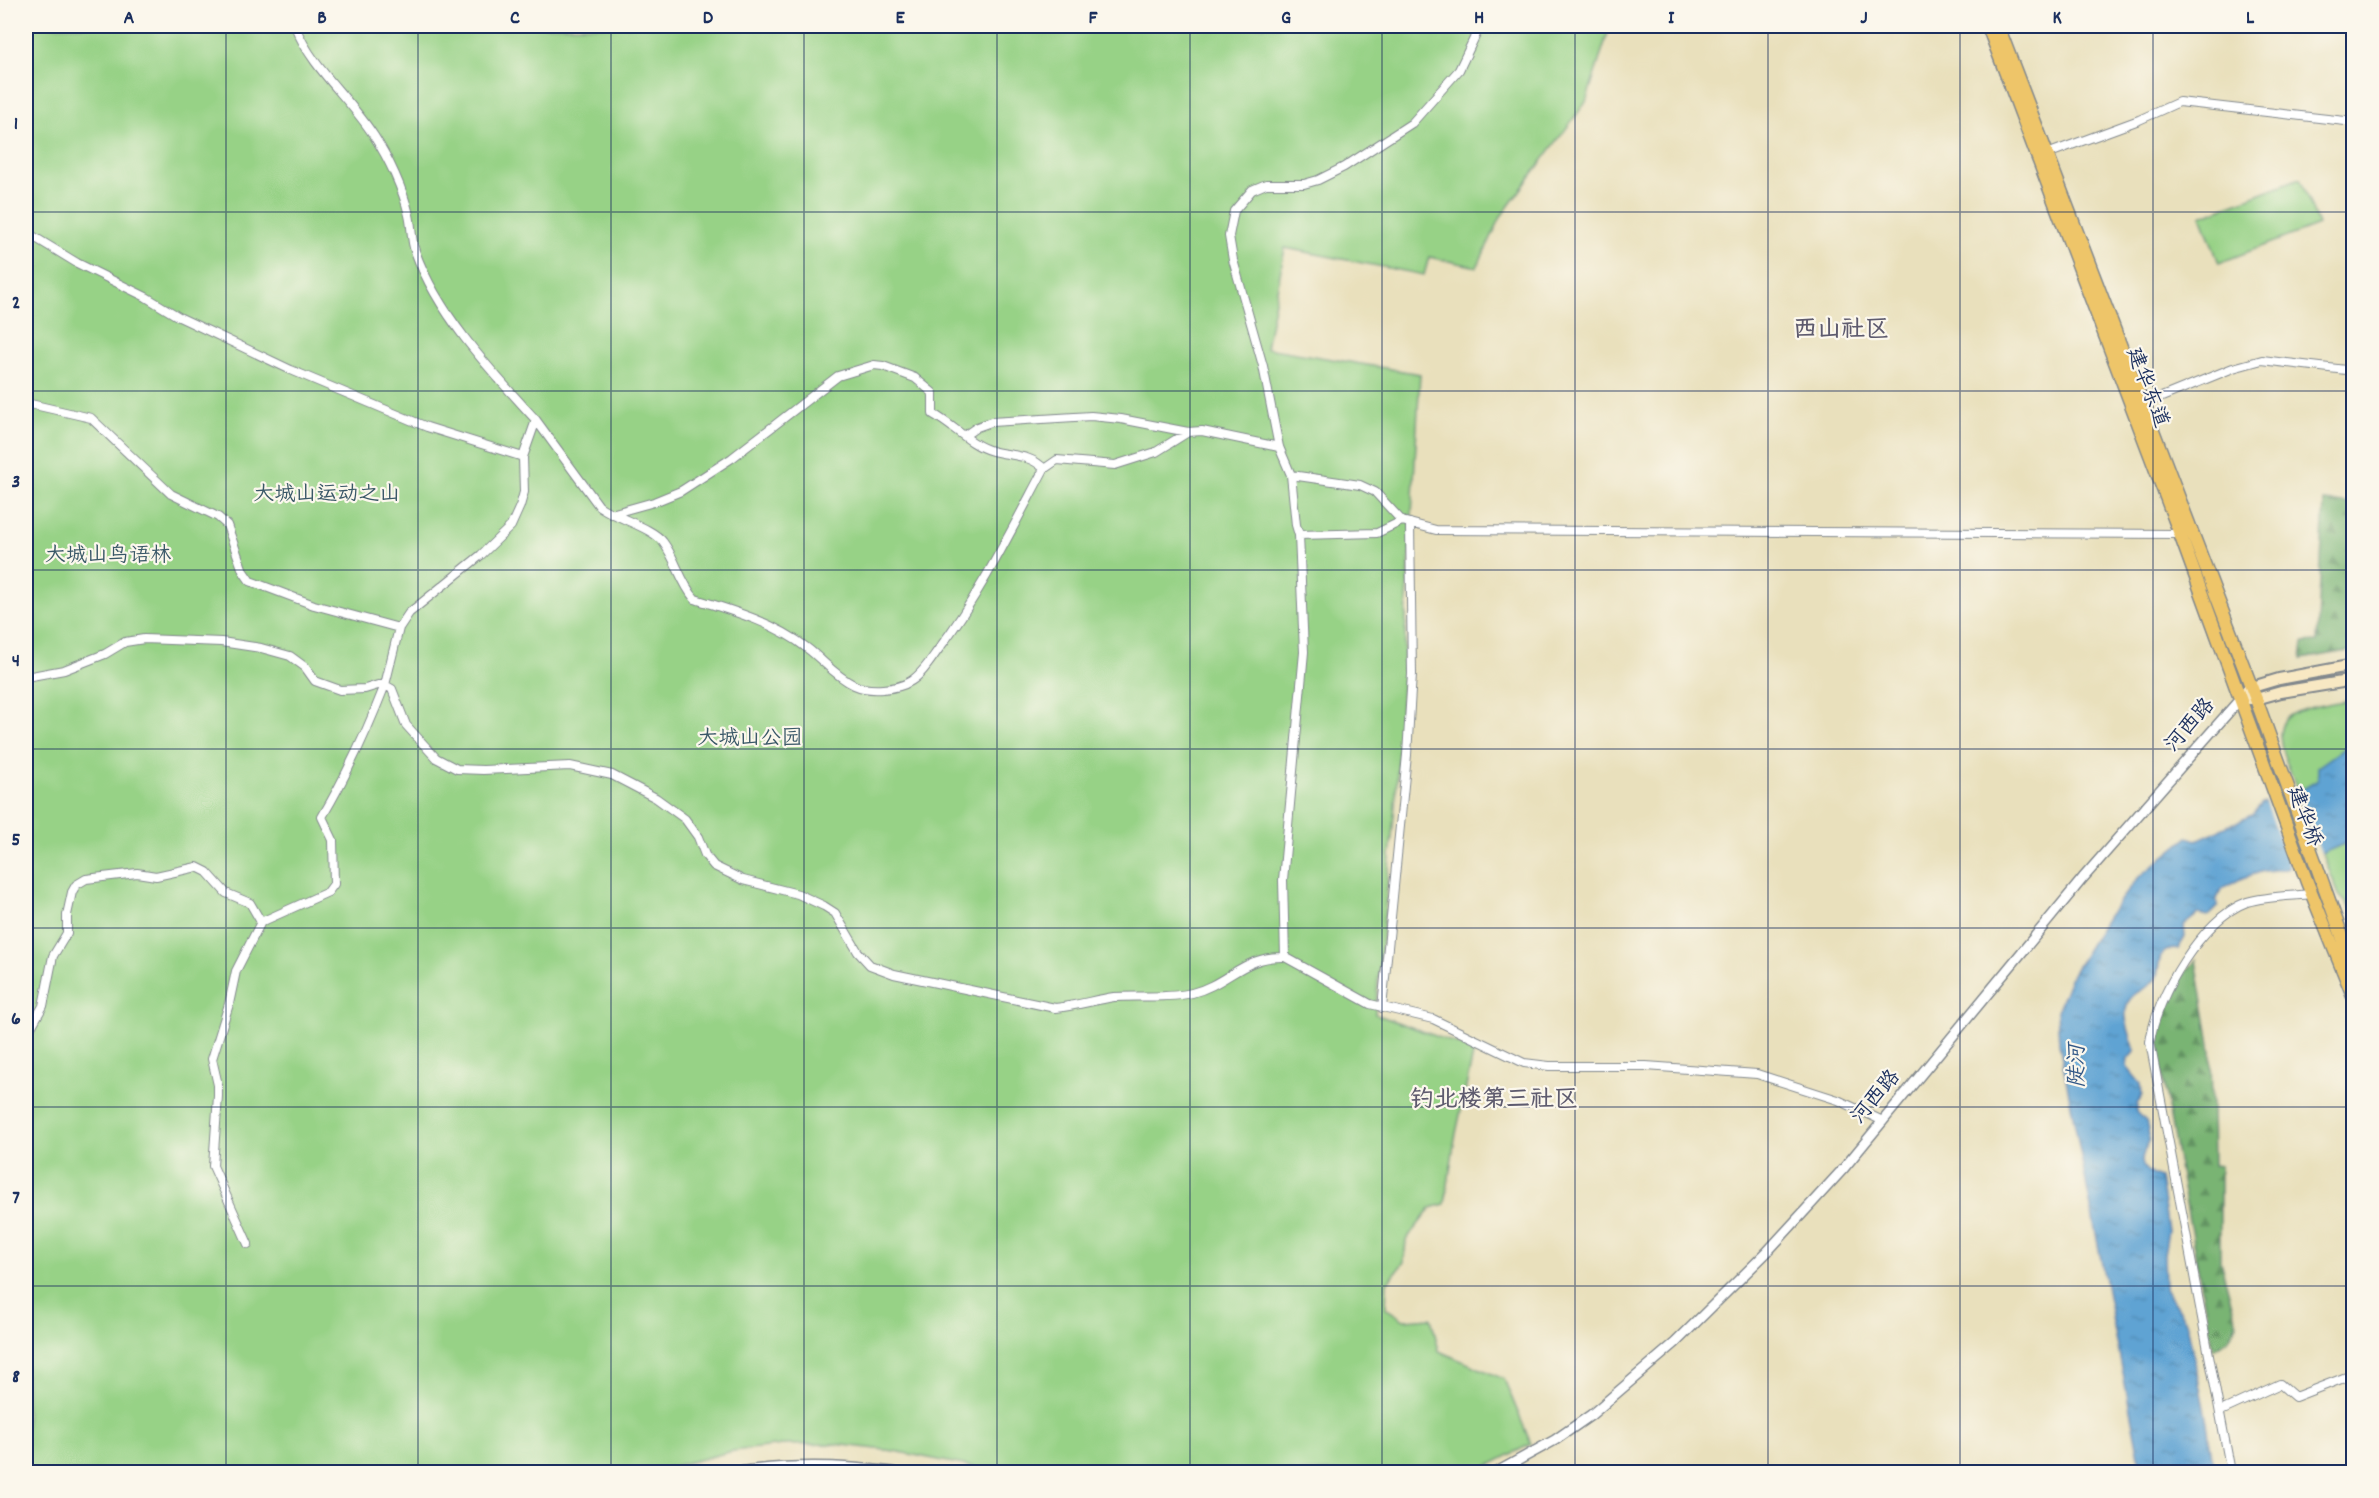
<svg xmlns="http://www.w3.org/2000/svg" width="2379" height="1498" viewBox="0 0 2379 1498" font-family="Dekko,'LXGW WenKai TC',sans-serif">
<defs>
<pattern id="forest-firs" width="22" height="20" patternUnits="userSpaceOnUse" patternTransform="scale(1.5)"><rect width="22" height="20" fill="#79b473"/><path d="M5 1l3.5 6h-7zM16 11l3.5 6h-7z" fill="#629362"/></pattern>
<pattern id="water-ripples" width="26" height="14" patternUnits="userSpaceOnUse" patternTransform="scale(1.5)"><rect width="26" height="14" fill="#5ea3d3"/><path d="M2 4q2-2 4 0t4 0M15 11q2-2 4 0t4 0" fill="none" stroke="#4d85ae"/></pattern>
</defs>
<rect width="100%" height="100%" fill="#fbf7ec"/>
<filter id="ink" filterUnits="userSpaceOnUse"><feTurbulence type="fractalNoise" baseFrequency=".0167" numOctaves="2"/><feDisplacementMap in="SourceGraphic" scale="12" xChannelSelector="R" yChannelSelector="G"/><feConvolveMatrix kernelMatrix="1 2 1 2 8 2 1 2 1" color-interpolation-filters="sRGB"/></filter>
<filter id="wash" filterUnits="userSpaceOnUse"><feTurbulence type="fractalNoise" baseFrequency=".008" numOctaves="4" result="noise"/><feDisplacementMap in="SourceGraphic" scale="24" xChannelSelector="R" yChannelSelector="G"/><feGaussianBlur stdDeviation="1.35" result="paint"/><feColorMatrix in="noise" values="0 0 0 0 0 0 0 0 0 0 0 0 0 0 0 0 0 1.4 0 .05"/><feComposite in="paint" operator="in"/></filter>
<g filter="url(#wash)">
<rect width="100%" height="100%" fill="#e9e0bc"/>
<path fill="url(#forest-firs)" stroke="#4a7268" stroke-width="1.5" d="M2324 501 2353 504V650L2301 659 2303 643 2317 642Z
M2196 960 2211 1050 2213 1165 2220 1166V1261L2237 1323 2229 1338 2213 1350 2158 1053V1023L2181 978Z"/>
<path fill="#97d286" stroke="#598072" stroke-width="1.5" d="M26 26H1610L1586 102 1502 215 1477 267 1429 257 1424 275 1285 248 1266 348 1420 374 1396 794 1375 1014 1474 1050 1455 1138 1445 1204 1431 1208 1406 1240 1404 1262 1387 1283 1386 1308 1404 1320 1431 1318 1439 1351 1504 1379 1531 1444 1476 1472H998L894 1451 834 1444 783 1445 733 1451 651 1472H26Z
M2300 178 2318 225 2219 263 2201 216Z
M2353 699V910L2339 895 2283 753C2281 742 2277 729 2285 720 2294 707 2338 703 2353 699Z"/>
<path fill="url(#water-ripples)" stroke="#3c6998" stroke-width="1.5" d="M2353 742V840L2286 869 2264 871 2242 878 2222 889 2216 900 2218 906 2208 916 2198 914 2184 925 2185 937 2178 949C2149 948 2166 973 2151 984 2142 991 2131 993 2127 1005 2122 1017 2132 1039 2135 1051L2128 1059 2127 1067 2141 1084 2142 1097 2137 1104V1112L2146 1121 2150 1140C2139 1158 2137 1170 2160 1178L2168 1231 2164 1254 2165 1289 2187 1323 2207 1423 2214 1472H2140L2139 1456 2059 1043 2057 1011 2072 974 2108 916 2137 879 2188 837 2197 840 2252 815 2262 803 2305 788 2318 780V767Z"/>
<path fill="#e9e0bc" d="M2296 788 2322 856 2291 870 2265 799Z"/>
</g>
<g filter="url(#ink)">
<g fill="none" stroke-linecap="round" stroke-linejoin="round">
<defs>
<path id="minor" d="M295 26C312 69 350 98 374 136 389 159 403 189 409 215 412 227 411 240 415 251 438 315 491 371 536 420L523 457 524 492 520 506 511 526 481 555 409 613 399 628 385 685 392 689 406 725 436 758 457 769 483 770 570 766 612 775 656 798 685 819 698 837 705 855 714 866 743 880 798 894 824 906 835 913 858 952 870 965 894 974 1055 1008C1075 1006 1094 1000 1114 997 1139 995 1168 999 1192 993 1228 984 1244 955 1285 957L1283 880 1304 652 1299 535 1296 525 1291 475 1279 447 1263 366 1233 260 1229 236 1234 211 1252 190 1266 184H1304L1318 180 1344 167 1412 123 1459 70 1480 26
M2047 154 2139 120 2179 102 2354 122
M26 232 77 263 146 297 179 317 291 370 427 427 523 457
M26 403 91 418 171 494 218 517 227 525 243 571 250 581 314 605 399 628
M2142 405 2233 368 2262 360 2354 371
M536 420 599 506C616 518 653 528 663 542 676 559 680 582 695 599 734 611 775 623 807 648 823 660 835 676 854 685 869 692 897 690 911 681 922 674 930 661 938 650 980 594 1011 531 1044 469L1057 460 1115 465 1156 452 1188 432
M964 436 977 427 991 422 1091 416 1121 419 1188 432 1202 431 1279 447
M1291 475 1360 485 1375 492 1402 521 1436 530 2181 534
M611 514 654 502 681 491 732 458 838 376 874 365 883 366 915 378 933 393V414C953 425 970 445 992 451 1010 456 1031 454 1044 469
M1299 535 1377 533 1402 521
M26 677 64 670 105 654 125 642 144 639 221 642 261 648 290 656 305 667 315 681 340 690 365 689 378 685H385C367 731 347 775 322 817L333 840 334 884 328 892 261 922 236 971 229 1004 212 1059 218 1085V1096L213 1166 248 1244
M1285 957 1370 1004 1433 1019 1524 1063 1549 1066H1646L1757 1074 1838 1100 1883 1121
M1382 1008 1407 755 1412 674 1410 523
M26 1036 43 1006 53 956 67 933V915L72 892 76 885 86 879 137 873 156 876 197 867 207 872 226 893 250 903 261 922
M2221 1411 2280 1384 2295 1397 2354 1374
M2231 1472 2150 1042C2156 997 2202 918 2247 902 2265 896 2293 896 2312 894"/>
<path id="tertiary" d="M738 1472C790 1464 842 1465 893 1472
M1497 1472 1555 1440 1591 1415 1675 1343 1766 1253 1844 1168 2083 878 2241 698"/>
<path id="secondary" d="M2241 698 2249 688 2279 679 2354 665
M2248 699H2256L2281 692 2354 680"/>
<path id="primary" d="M1988 26 2180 534 2307 882 2354 998
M1998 26 2256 699 2354 969"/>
</defs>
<use href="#minor" stroke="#82888d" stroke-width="10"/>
<use href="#tertiary" stroke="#82888d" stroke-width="12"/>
<use href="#secondary" stroke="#82888d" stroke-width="14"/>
<use href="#primary" stroke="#82888d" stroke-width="15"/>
<use href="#minor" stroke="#fff" stroke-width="8"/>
<use href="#tertiary" stroke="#fff" stroke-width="9"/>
<use href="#secondary" stroke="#f8e8c3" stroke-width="10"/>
<use href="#primary" stroke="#eec569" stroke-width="12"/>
</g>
</g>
<path fill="none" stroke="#1b2f5e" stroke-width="1.5" stroke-opacity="0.55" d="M226 26V1472M418 26V1472M611 26V1472M804 26V1472M997 26V1472M1190 26V1472M1382 26V1472M1575 26V1472M1768 26V1472M1960 26V1472M2153 26V1472M26 212H2354M26 391H2354M26 570H2354M26 749H2354M26 928H2354M26 1107H2354M26 1286H2354"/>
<g text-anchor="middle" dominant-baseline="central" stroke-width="4.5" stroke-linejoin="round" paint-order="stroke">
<g font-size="21" fill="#1b2f5e" stroke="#fbf7ec">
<text transform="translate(2146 388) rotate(69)">建华东道</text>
<text transform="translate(2191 726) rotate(-49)">河西路</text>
<text transform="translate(2303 817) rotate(69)">建华桥</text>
<text transform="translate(1877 1098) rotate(-50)">河西路</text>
</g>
<g font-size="21" fill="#3a5868" stroke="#fbf7ec">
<text x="327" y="496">大城山运动之山</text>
<text x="108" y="557">大城山鸟语林</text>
<text x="750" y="740">大城山公园</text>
</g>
<g font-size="22" font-style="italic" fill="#325887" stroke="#fbf7ec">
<text transform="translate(2078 1066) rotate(-90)">陡河</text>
</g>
<g font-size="24" font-weight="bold" fill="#5e5b6e" stroke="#fbf7ec">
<text x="1841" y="331">西山社区</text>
<text x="1494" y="1101">钓北楼第三社区</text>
</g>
</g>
<rect width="2379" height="1498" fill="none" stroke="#fbf7ec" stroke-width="66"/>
<rect x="33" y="33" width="2313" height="1432" fill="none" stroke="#1b2f5e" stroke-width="2"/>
<g font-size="20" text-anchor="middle" font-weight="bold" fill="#1b2f5e">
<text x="129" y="23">A</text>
<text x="322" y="23">B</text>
<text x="515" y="23">C</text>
<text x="708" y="23">D</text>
<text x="900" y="23">E</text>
<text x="1093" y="23">F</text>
<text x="1286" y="23">G</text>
<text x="1479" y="23">H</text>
<text x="1671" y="23">I</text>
<text x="1864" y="23">J</text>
<text x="2057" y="23">K</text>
<text x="2250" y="23">L</text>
<text x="16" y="129">1</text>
<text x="16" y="308">2</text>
<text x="16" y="487">3</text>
<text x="16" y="666">4</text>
<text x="16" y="845">5</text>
<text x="16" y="1024">6</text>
<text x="16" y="1203">7</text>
<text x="16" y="1382">8</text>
</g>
</svg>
